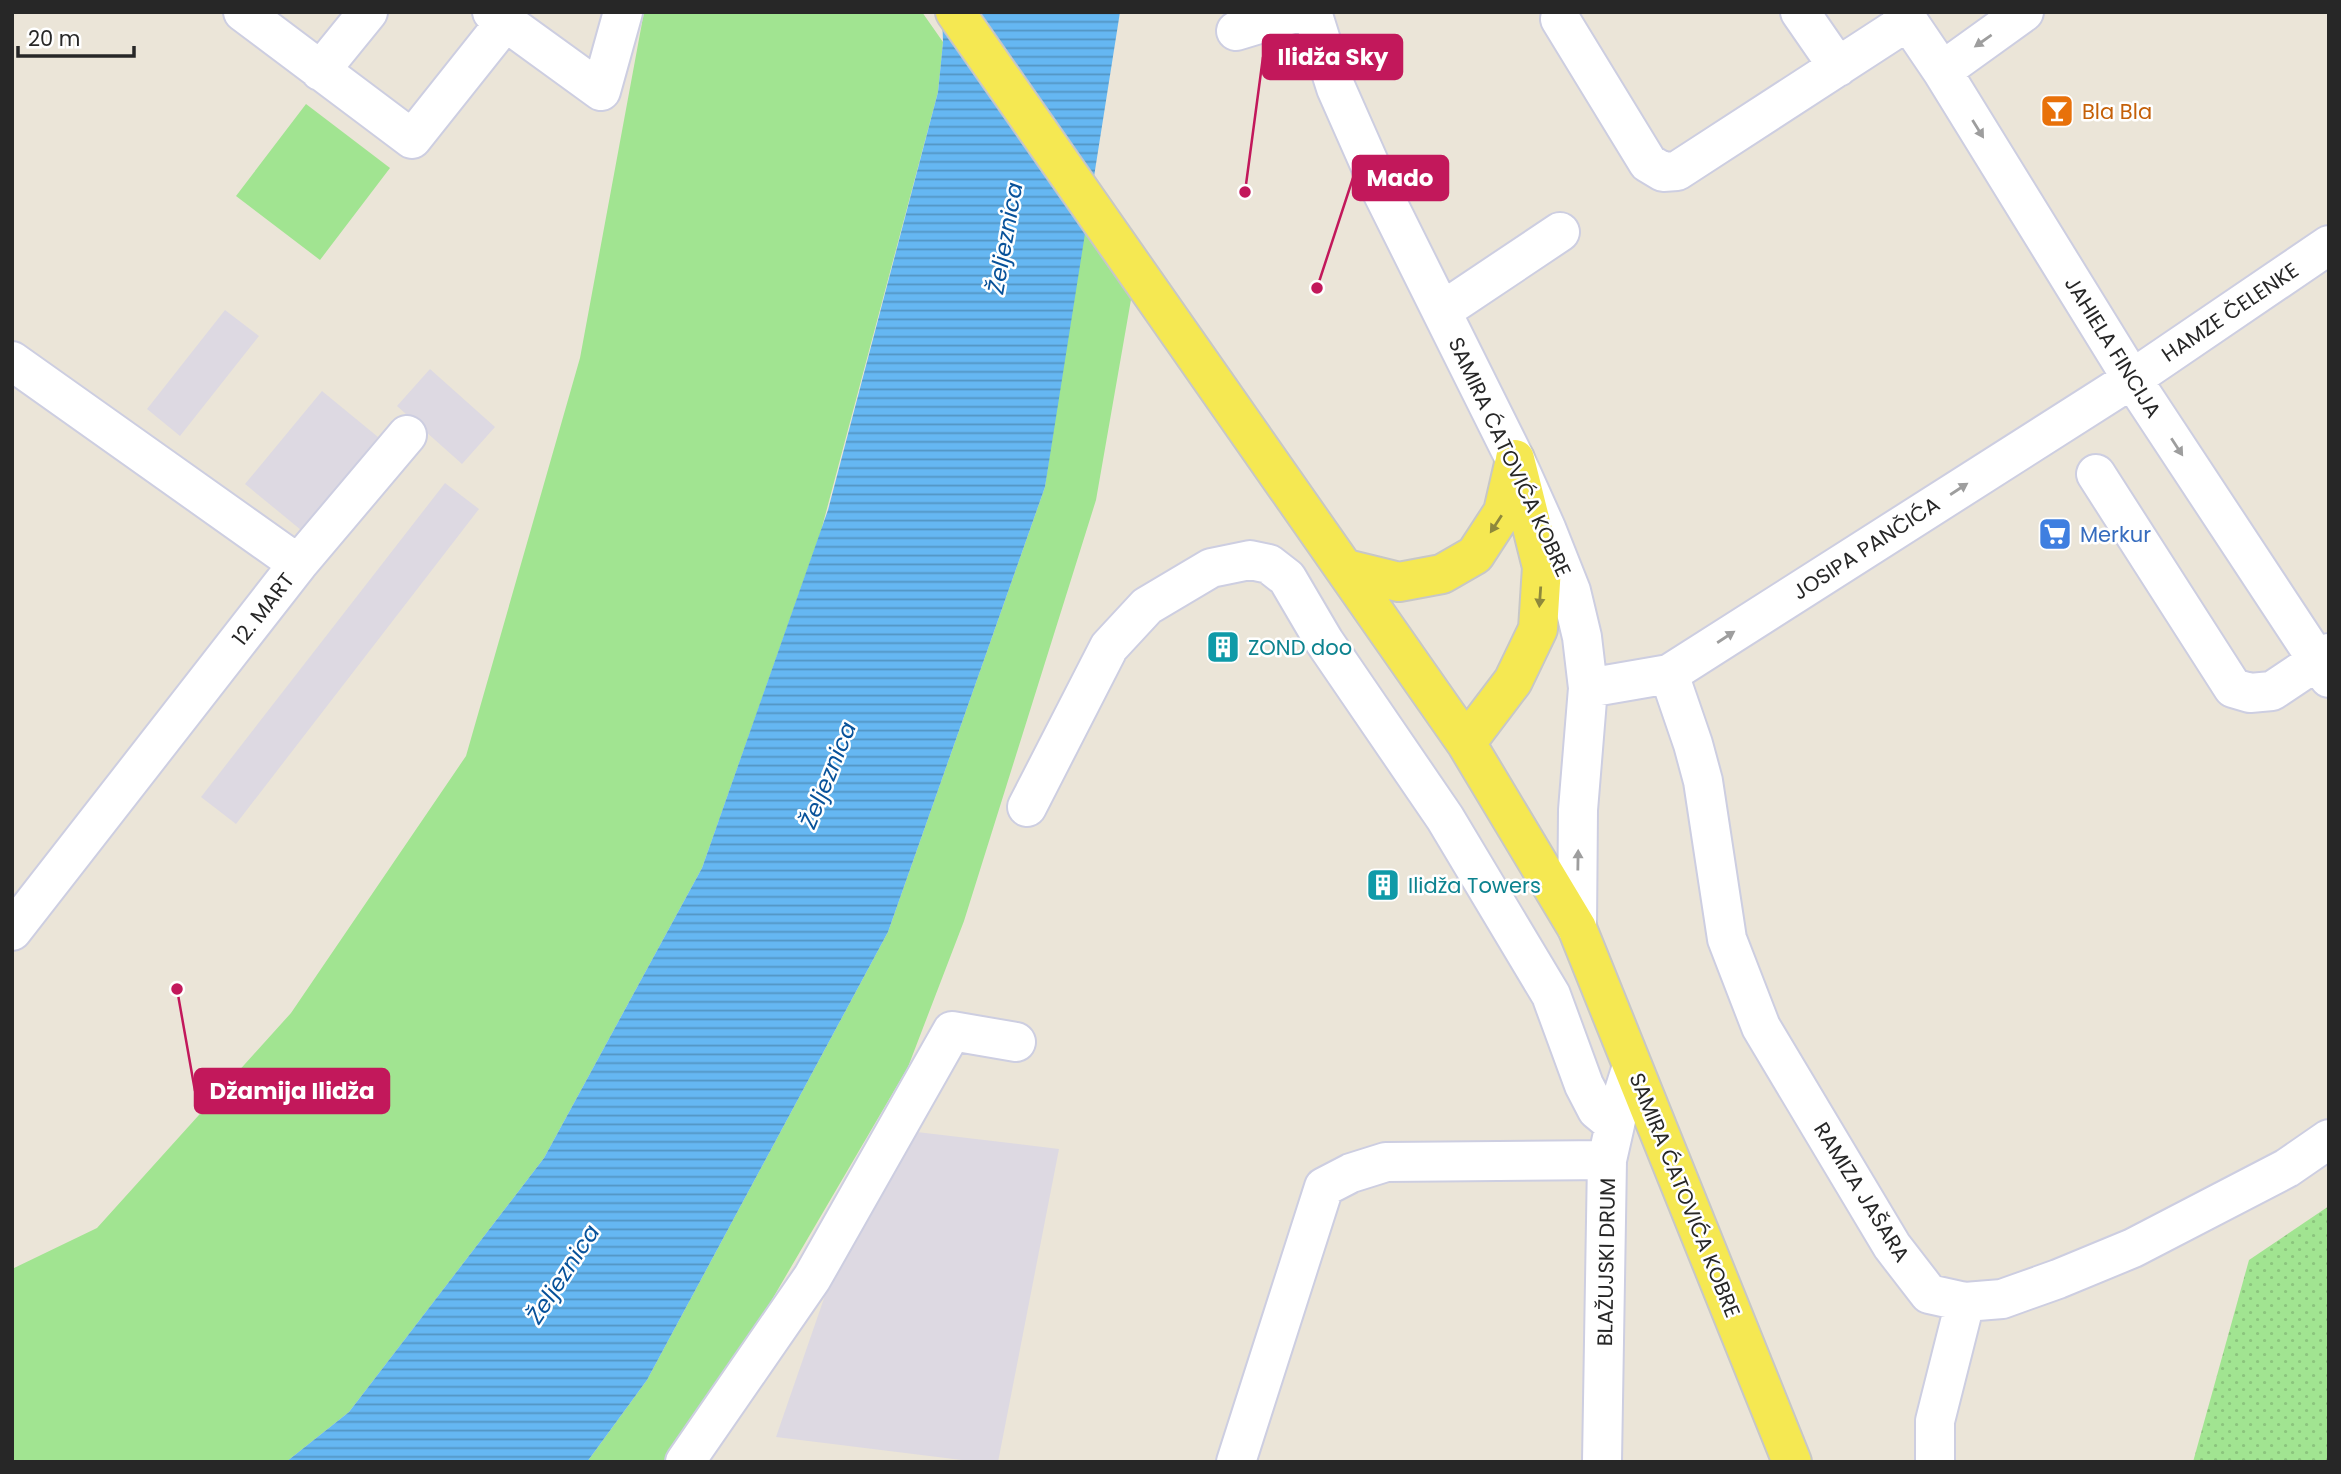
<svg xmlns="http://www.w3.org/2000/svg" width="2341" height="1474" viewBox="0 0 2341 1474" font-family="Poppins,sans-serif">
<defs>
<pattern id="park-dots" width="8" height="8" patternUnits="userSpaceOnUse" patternTransform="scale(1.75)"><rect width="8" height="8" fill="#a1e491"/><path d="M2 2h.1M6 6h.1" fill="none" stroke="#8bc47d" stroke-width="1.8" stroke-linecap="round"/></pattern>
<pattern id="water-rules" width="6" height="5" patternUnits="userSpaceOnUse" patternTransform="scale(1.75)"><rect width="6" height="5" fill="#65b7f2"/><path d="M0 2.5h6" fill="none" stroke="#5395c4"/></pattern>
</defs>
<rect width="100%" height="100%" fill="#ebe5d8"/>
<path fill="#ddd9e2" d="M225 310 259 336 180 436 147 409Z
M430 369 495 427 462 464 397 406Z
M322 391 378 437 301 530 245 484Z
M445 483 479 509 236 824 201 797Z
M883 1128 1059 1149 998 1462H978L776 1437Z"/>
<path fill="#a1e491" d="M644 12H922L943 42 938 92 821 531 702 868 544 1158 349 1412 286 1462H12V1269L97 1228 291 1013 466 756 580 358Z
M306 104 390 168 320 260 236 196Z
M1086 199 1136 271 1096 500 964 921 908 1067 677 1462H587L647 1380 888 932 1045 487Z"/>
<path fill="url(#park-dots)" d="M2329 1206V1462H2193L2249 1260Z"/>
<path fill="url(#water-rules)" d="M942 12H1120L1045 487 888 932 647 1380 587 1462H286L349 1412 544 1158 702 868 828 510 938 92 943 42Z"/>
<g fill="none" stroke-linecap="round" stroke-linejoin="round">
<defs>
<path id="minor" d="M243 12 412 139 505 22
M492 12 601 91 623 12
M1312 12 1336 88 1382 192 1515 459 1546 528 1571 591 1582 637 1588 688 1578 810 1577 928
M1800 12 1838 67
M1902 12 1942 71 2132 379 2329 678
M1560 19 1648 163 1663 172 1677 171 1908 21
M1236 31 1299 12
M320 71 368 12
M1942 71 2024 12
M1442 311 1560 232
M12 361 298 564
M2096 474 2233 688 2250 693 2272 691 2329 653
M1669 674 1693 744 1703 781 1727 939 1761 1027 1892 1246 1929 1294 1965 1302 2002 1299 2058 1279 2133 1248 2287 1168 2329 1139
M1588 688 1669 674 2132 379 2329 245
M1027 807 1109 647 1147 606 1211 568 1250 560 1269 564 1287 578 1324 641 1445 818 1551 995 1584 1085 1597 1110 1615 1125
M12 931 298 564 407 435
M685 1462 812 1278 952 1031 1016 1042
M1236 1462 1324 1187 1351 1173 1386 1162 1607 1160
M1602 1462 1607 1160 1619 1107 1632 1066
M1935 1462V1421L1965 1302"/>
<path id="major" d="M955 12 1466 743 1577 928 1792 1462
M1346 569 1399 582 1442 574 1475 555 1503 512 1514 464
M1466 743 1513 681 1538 629 1542 567 1515 459"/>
</defs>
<use href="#minor" stroke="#cdcee1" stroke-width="42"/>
<use href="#major" stroke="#c7c7c7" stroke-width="42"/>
<use href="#minor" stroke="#fff" stroke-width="38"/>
<use href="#major" stroke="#f5e852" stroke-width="38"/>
</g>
<defs><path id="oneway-solid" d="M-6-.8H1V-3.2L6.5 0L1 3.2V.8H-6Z" transform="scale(1.75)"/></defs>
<g fill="#9e9e9e">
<use href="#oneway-solid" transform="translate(1983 41) rotate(145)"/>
<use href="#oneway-solid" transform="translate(1978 129) rotate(58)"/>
<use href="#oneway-solid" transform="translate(2177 447) rotate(57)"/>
<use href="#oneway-solid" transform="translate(1959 489) rotate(-33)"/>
<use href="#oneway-solid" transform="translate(1726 637) rotate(-33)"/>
<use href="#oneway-solid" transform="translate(1578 860) rotate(-89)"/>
</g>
<g fill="#8e883c">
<use href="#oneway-solid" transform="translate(1496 524) rotate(123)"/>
<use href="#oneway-solid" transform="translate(1540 597) rotate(94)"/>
</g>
<defs>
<symbol id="bar-square" viewBox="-11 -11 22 22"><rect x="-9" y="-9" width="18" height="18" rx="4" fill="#e8710a" stroke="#fff"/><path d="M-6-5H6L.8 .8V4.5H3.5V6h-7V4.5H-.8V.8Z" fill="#fff"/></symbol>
<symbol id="supermarket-square" viewBox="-11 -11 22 22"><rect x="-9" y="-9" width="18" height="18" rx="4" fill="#3f7fe0" stroke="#fff"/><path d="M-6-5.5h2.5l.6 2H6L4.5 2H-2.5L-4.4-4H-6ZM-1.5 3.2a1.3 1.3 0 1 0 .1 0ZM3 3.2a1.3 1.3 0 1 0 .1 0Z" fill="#fff"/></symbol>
<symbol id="building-square" viewBox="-11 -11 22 22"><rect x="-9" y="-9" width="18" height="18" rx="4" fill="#0f9aa8" stroke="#fff"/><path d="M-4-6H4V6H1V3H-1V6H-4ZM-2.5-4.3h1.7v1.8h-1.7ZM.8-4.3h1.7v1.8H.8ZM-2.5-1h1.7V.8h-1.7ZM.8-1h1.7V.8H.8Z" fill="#fff"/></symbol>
</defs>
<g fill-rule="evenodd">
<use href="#bar-square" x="2038" y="92" width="38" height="38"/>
<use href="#supermarket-square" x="2036" y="515" width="38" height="38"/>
<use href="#building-square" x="1204" y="628" width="38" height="38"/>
<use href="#building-square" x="1364" y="866" width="38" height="38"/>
</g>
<g text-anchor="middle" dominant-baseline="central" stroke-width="5" stroke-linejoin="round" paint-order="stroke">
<g font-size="21" fill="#c56008" stroke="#fff" text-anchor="start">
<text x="2082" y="111">Bla Bla</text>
</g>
<g font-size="21" fill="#272727" stroke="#fff">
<text transform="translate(2230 312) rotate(-34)">HAMZE ČELENKE</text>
<text transform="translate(2113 347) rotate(58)">JAHIELA FINCIJA</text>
<text transform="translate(1510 457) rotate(65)">SAMIRA ĆATOVIĆA KOBRE</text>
<text transform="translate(1866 548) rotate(-33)">JOSIPA PANČIĆA</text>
<text transform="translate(263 609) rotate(-52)">12. MART</text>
<text transform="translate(1862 1192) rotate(58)">RAMIZA JAŠARA</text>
<text transform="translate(1685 1195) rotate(68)">SAMIRA ĆATOVIĆA KOBRE</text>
<text transform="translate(1606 1262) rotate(-89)">BLAŽUJSKI DRUM</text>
</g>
<g font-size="21" fill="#366cbe" stroke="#fff" text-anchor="start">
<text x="2080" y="534">Merkur</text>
</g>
<g font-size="21" fill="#0d838f" stroke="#fff" text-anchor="start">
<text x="1248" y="647">ZOND doo</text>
<text x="1408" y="885">Ilidža Towers</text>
</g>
<g font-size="23" font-style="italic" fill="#08529a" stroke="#fff">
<text transform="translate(1005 238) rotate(-80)">Željeznica</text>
<text transform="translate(828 775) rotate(-68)">Željeznica</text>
<text transform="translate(563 1274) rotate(-57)">Željeznica</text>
</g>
</g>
<path fill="none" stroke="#c2185b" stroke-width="2.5" d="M1245 192L1263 57M1317 288L1353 178M177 989L195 1091"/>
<g fill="#c2185b" stroke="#fff" stroke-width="2.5">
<circle cx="1245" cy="192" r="7"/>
<circle cx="1317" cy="288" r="7"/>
<circle cx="177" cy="989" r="7"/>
</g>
<g fill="#c2185b" stroke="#c2185b" stroke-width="2.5">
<rect x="1263" y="35" width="139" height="44" rx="7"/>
<rect x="1353" y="156" width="95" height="44" rx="7"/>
<rect x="195" y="1069" width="194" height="44" rx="7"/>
</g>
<g font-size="23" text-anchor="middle" font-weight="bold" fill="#fff">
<text x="1333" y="65">Ilidža Sky</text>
<text x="1400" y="186">Mado</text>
<text x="292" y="1099">Džamija Ilidža</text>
</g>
<rect width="2341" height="1474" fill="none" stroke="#272727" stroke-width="28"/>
<path d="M18 46v10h116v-10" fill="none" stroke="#272727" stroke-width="3.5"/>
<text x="28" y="46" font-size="21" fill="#272727" stroke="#ffffff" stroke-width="5" paint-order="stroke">20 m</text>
</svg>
